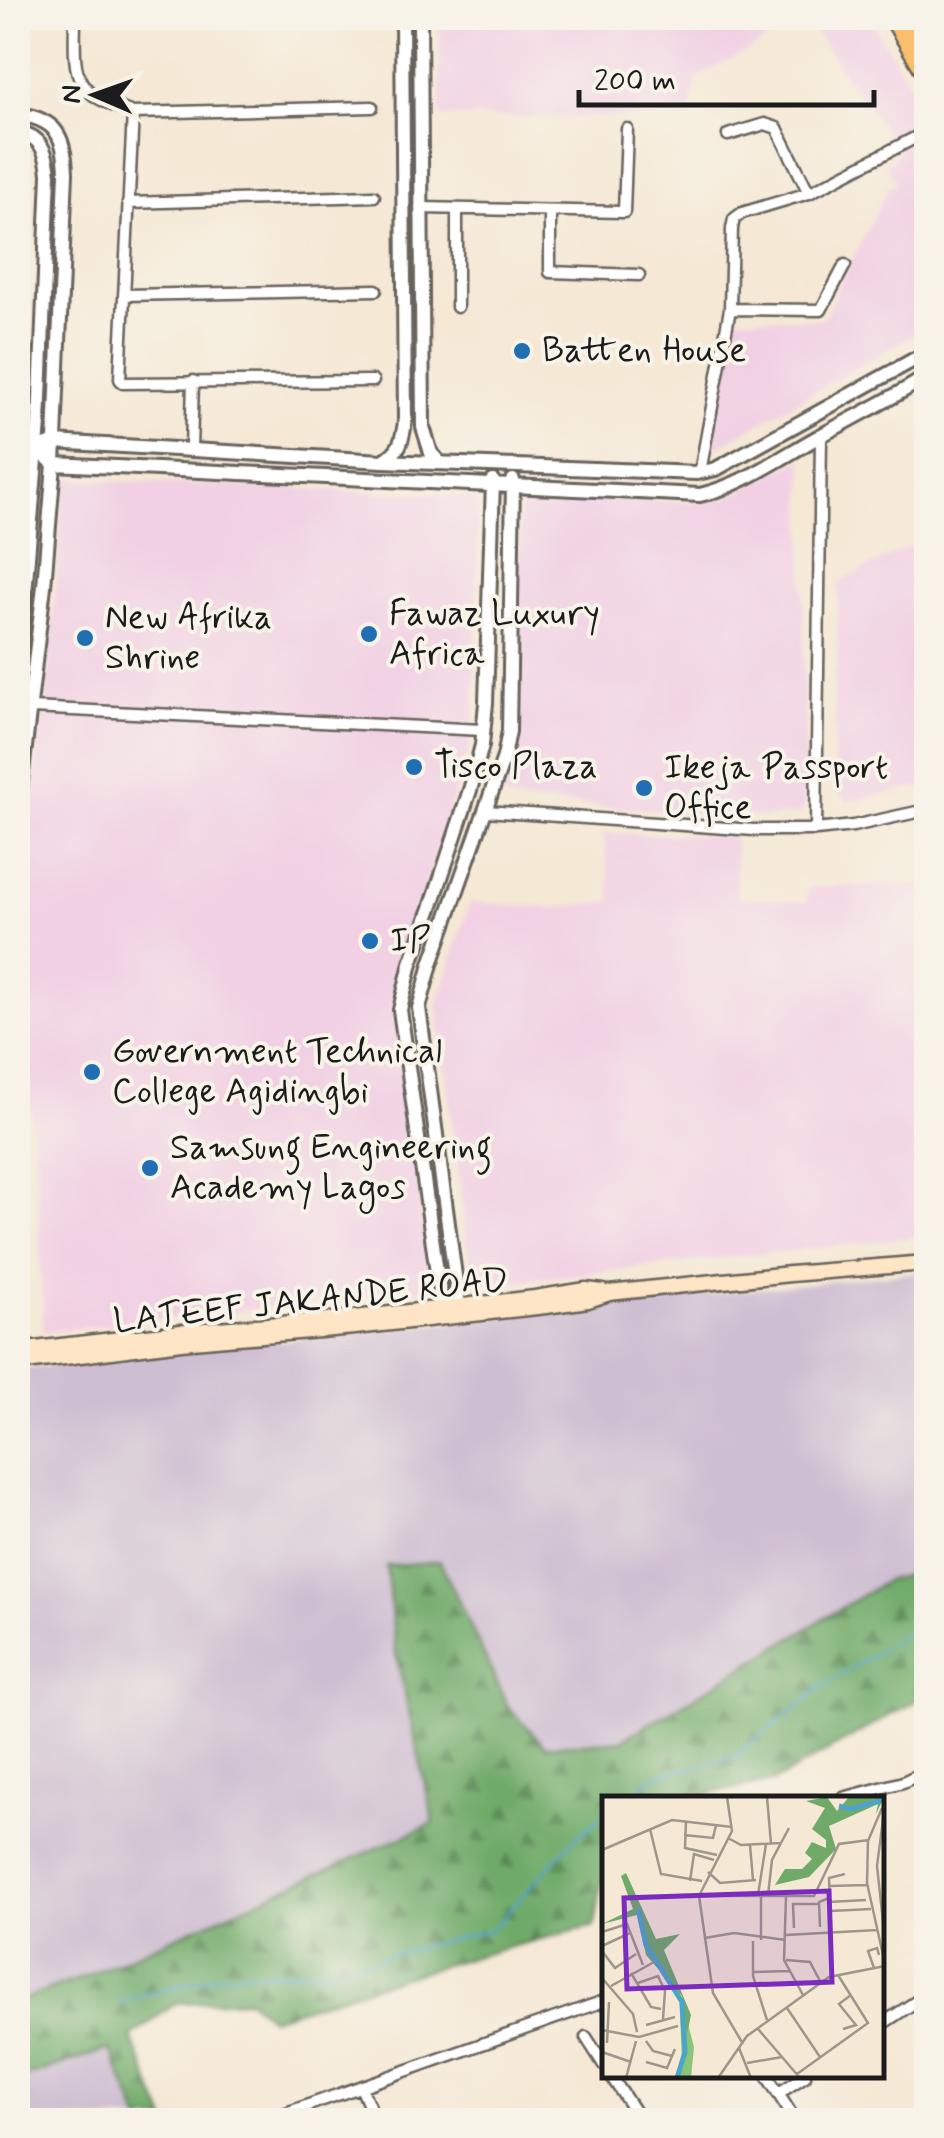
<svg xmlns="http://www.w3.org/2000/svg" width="944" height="2138" viewBox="0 0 944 2138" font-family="Mynerve,sans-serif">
<defs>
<pattern id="forest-firs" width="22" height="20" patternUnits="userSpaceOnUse" patternTransform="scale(2.5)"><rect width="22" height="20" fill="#6faa69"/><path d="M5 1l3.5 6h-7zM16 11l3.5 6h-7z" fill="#5a8a56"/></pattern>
</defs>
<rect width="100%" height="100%" fill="#f7f3e8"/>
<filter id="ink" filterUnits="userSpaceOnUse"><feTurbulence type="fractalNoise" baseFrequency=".01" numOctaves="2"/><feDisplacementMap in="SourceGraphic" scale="20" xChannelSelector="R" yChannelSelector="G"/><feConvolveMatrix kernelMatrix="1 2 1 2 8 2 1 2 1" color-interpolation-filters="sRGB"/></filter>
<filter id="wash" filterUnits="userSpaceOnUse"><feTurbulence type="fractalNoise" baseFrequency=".0048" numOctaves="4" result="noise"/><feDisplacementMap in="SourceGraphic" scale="40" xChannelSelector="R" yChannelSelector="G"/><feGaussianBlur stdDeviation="2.25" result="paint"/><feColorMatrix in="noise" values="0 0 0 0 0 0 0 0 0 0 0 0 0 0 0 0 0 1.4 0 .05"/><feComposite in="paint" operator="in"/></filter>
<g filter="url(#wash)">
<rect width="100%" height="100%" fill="#f5e8d4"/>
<path fill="#f1d0e4" d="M439 18H869L926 110V327L711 451 733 320 736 317 823 319 888 187 896 184 885 163 900 153 806 19 698 77 688 117H440Z
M803 458 805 803 801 814 767 817 513 801 500 795 514 742 520 496 686 502 723 500Z
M64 479 478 496 475 707 471 742 400 966 394 1011 433 1289 43 1332 37 1182 18 961V889L46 696Z
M926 537V786L847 802 834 788V670L837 668 838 583Z
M603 833 735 836 737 898 807 902 808 887 926 884V1236L472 1286 437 1006 470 902 553 908 612 901Z"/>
<path fill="#cebed1" d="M926 1271V1570L888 1580 622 1740 545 1746 507 1705 440 1561 387 1566 396 1654 434 1822 81 1978 18 2001V1369Z
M110 2048 140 2120H18V2079Z"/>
<path fill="url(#forest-firs)" stroke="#466342" stroke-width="2.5" d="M440 1561 507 1705 545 1746 622 1740 888 1580 926 1570V1695L773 1782 710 1793 703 1798H604V1870L595 1926C485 1951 379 1983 271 2018L249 2000 176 2003 131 2037 166 2120H140L110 2049 18 2079V2001L81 1978 434 1823 396 1654 386 1566Z"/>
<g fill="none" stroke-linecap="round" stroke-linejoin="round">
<path stroke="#4ca4c9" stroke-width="2.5" d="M626 1798 654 1777 736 1756 824 1685 909 1632 926 1628
M119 2002 223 1974 331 1970 492 1929 577 1836 604 1815"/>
</g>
</g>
<g filter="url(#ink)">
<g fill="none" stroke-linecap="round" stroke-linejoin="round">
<defs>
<path id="minor" d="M75 18C74 78 71 92 133 113L372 107
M133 113 120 379 123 383 373 381
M728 135 765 124 777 128 809 193
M128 203 374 196
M420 208 624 212 627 129
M457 209V307
M550 211V272L639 275
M124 295 376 290
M730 309 821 310 845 265
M191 449 193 381
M700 472 730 309 732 228 734 219 742 213 809 193 926 132
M31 708 483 730
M486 811 754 830H816L853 826 926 810
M816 830 821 436
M843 1798 903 1782 926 1771
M882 2024 926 1995
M586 2037 604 2065
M611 2076 640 2120
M767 2076 795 2120
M361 2087 375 2120
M779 2093 805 2076
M266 2120 604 2001"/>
<path id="tertiary" d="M420 18 423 427 431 453 440 463
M18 114C56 119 65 136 66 173L54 464 44 586 18 806
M18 132C41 136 47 152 49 174L39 423 18 679
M37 449 54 464 700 495C743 485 780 458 818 437 855 417 891 399 926 377
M37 449 55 442 70 443 383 461 697 473 716 469 926 353
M383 461C400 451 402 442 405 422L402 18
M460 1313 419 1008 431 964 504 757 509 731 513 480
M443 1315 400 1010 411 963 431 908 471 787 482 745 486 703 493 481
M18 1338 20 1361"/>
<path id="secondary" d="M18 1351 181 1332 354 1318 535 1298 586 1290 603 1292
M18 1363 181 1342 355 1327 546 1306 588 1300 609 1293 790 1274 926 1263"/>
<path id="primary" d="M892 18 926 75
M908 18 926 47"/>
</defs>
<use href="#minor" stroke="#68635c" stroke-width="15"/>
<use href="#tertiary" stroke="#68635c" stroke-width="18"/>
<use href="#secondary" stroke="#68635c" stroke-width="19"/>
<use href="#primary" stroke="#68635c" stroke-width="20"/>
<use href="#minor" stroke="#fff" stroke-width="10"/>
<use href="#tertiary" stroke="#fff" stroke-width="12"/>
<use href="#secondary" stroke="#fde5c5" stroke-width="14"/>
<use href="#primary" stroke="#f9bf6d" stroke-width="15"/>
</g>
</g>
<g fill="#1f6fb2" stroke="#f7f3e8" stroke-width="4">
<circle cx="522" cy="351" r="10"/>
<circle cx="369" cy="634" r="10"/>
<circle cx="85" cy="638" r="10"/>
<circle cx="414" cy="767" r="10"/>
<circle cx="644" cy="788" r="10"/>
<circle cx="370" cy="941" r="10"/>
<circle cx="92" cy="1072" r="10"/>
<circle cx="150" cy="1168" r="10"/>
</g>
<g text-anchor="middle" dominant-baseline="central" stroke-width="8" stroke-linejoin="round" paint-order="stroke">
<g font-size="35" fill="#1c1c1c" stroke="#f7f3e8" text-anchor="start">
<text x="542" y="351">Batten House</text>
<text x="389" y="614">Fawaz Luxury<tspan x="389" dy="40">Africa</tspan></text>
<text x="105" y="618">New Afrika<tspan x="105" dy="40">Shrine</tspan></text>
<text x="434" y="767">Tisco Plaza</text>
<text x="664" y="768">Ikeja Passport<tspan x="664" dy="40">Office</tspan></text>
<text x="390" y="941">IP</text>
<text x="112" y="1052">Government Technical<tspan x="112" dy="40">College Agidingbi</tspan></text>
<text x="170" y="1148">Samsung Engineering<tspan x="170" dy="40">Academy Lagos</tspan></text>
</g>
<g font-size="35" fill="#1c1c1c" stroke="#f7f3e8">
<text transform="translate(311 1301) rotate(-6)">LATEEF JAKANDE ROAD</text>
</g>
</g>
<g transform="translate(602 1796)">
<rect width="282" height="282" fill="#f5e8d4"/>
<path d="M77 194 92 251 89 281 73 282 80 267Z" fill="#8ac479"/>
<path d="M225 1 235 15 247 1H282L274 18 276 8 227 30 234 53 207 81 173 89 183 73H200L210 63 203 57 210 46 224 52V44L210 33 223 12 204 5ZM24 77 54 143 78 138 62 154 89 219 85 238 80 200 44 159 35 119 0 128 31 113 19 80Z" fill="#6faa69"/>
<path fill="none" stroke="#4ca4c9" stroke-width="5" d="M237 10 249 13 281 4M36 113 44 149 80 206 83 256 75 282"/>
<path fill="none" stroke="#9e968a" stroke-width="2.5" d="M125 1 130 35 97 100 111 197 141 248M165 1 169 48M283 8 275 70 283 144M280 12 266 45 265 87 283 168M84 25 83 52 115 59M48 33 59 78 100 85M82 39 111 42 114 29M126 42 139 49 179 47M148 49 151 84M0 54 70 24 130 31M106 76 118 87 154 84M88 85 92 58 112 64M227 90 265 89M156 99 164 48M166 99 170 64 187 32M97 100H212L237 48 267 44M184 100 182 164 201 199M227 106 264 104M228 115 269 113M218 131 217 106 227 102M192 132 191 108H217M229 134 227 82 243 78M0 136 25 128 41 169M184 139 275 134M103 142 132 137 184 144M159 144V101M151 145V180L165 224M0 150 28 137M0 155 13 172 34 158M184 164 208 166 219 187M272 172 266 155 275 152 277 159M150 176 188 175M29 177 49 211 59 213M0 182 31 218 35 236M36 187 56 180 63 195 61 223M9 190 52 166M185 212 218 261M44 229 73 221M156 233 198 282M241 233 254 229 237 208 249 199M0 234 37 241 76 230M44 245 51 255 70 260M5 247 7 206M137 252 149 282M0 256 29 266M44 266 65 272 73 253M145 267 180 261M195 278 266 227 236 179M24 282 34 245M116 282 145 240 227 181 283 170"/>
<path fill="#7b2cbf" fill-opacity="0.15" stroke="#7b2cbf" stroke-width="5" d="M227 95 230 186 25 193 22 102Z"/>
<rect width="282" height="282" fill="none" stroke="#1c1c1c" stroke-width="5"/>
</g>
<rect width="944" height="2138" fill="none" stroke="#f7f3e8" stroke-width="60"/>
<g transform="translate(95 95) rotate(272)" stroke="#f7f3e8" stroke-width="8" paint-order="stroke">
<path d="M0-8L18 38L0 25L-18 38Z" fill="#1c1c1c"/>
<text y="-15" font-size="28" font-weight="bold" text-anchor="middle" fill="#1c1c1c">N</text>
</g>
<path d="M579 90v15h295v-15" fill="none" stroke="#1c1c1c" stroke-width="5"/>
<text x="594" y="90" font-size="30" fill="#1c1c1c" stroke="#f7f3e8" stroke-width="8" paint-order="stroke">200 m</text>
</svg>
